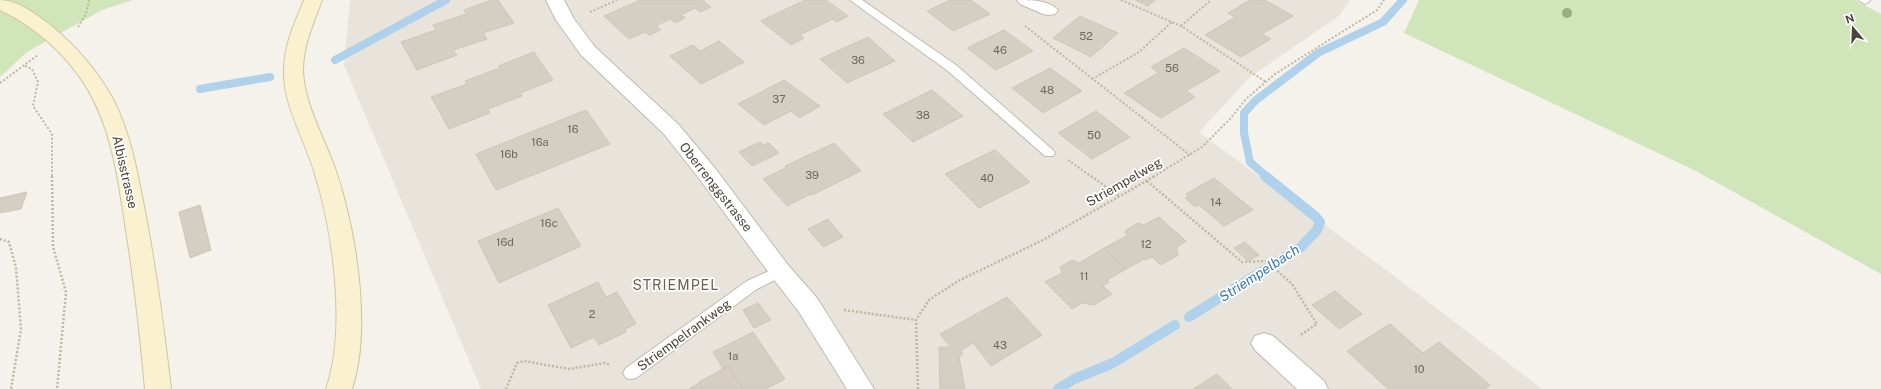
<svg xmlns="http://www.w3.org/2000/svg" width="1881" height="389" viewBox="0 0 1881 389" font-family="'Public Sans',sans-serif">
<rect width="100%" height="100%" fill="#f5f2ec"/>
<path fill="#e8e4db" d="M350 0H1350L1339 16 1250 77 1199 132 1409 287 1542 389H481L344 65Z"/>
<path fill="#d0e5b9" d="M0 0H133L102 10 27 52 0 77Z
M1419 0H1855L1881 14V274L1696 171 1404 33Z"/>
<g fill="none" stroke-linecap="round" stroke-linejoin="round">
<path stroke="#afd1eb" stroke-width="8" d="M335 60 446 0
M200 89 270 77
M1267 177 1250 162 1244 133V113L1256 100 1318 53 1383 22 1403 0"/>
<path stroke="#afd1eb" stroke-width="10" d="M1189 317 1301 247 1317 230 1320 222 1316 217 1265 176
M1058 389 1074 379 1113 363 1175 325"/>
</g>
<path fill="#d5cec2" stroke="#d0c6b6" d="M492 0H498L514 23 483 33 487 39 453 50 457 55 417 70 401 42 436 30 433 25 466 14 464 10Z
M640 0H702L711 7 700 12 695 8 681 15 685 18 675 23 670 19 656 26 661 30 649 35 645 32 629 39 604 16Z
M805 0H826L848 16 837 22 833 19 800 35 804 38 791 45 761 21Z
M950 0H971L990 14 953 31 927 11Z
M1135 0H1155L1148 6Z
M1250 0H1265L1293 16 1262 34 1271 39 1241 57 1205 35 1235 17 1228 13Z
M1080 16 1118 33 1091 57 1053 38Z
M1004 30 1033 51 996 70 967 48Z
M868 37 895 61 847 83 820 59Z
M719 41 744 62 701 84 670 56 693 45 700 51Z
M1184 48 1220 71 1186 91 1195 97 1161 118 1124 93 1158 73 1151 67Z
M534 52 553 80 520 93 522 96 488 109 490 113 449 129 431 97 467 84 465 81 500 68 498 66Z
M1050 68 1082 91 1043 113 1012 88Z
M784 80 820 106 800 118 791 111 764 125 738 104Z
M932 90 963 116 913 142 883 114Z
M586 110 610 144 496 190 476 154Z
M1096 111 1130 137 1092 159 1058 133Z
M760 142 763 145 769 143 779 153 752 166 739 152Z
M834 143 861 171 812 195 811 194 787 206 763 179 787 167 785 166Z
M995 150 1030 182 979 208 945 174Z
M1214 178 1253 210 1224 226 1199 205 1195 207 1185 198 1189 197 1186 194Z
M27 192 21 209 0 213V198Z
M200 205 211 250 190 258 179 212Z
M558 208 581 246 499 283 478 241Z
M1159 217 1186 241 1177 247 1178 255 1161 265 1152 257 1146 260 1144 259 1126 269 1104 248 1128 235 1125 233 1126 230 1138 223 1144 225Z
M828 219 843 237 823 247 808 229Z
M1245 242 1259 255 1248 261 1234 248Z
M1104 248 1126 269 1107 280 1109 282 1103 286 1112 294 1094 305 1082 303 1072 309 1045 282 1062 273 1060 267 1072 260 1079 263Z
M598 282 606 297 617 292 636 324 625 329 626 332 599 345 594 337 571 348 548 305Z
M1335 291 1362 314 1339 329 1312 305Z
M1007 297 1042 335 991 366 973 343 962 350V354L959 357 965 389H940L939 347H950L940 334Z
M758 303 771 320 754 328 743 310Z
M1390 324 1423 353 1439 342 1490 385 1485 389H1388L1347 351Z
M753 332 785 379 766 389H743L728 366 723 369 713 352Z
M728 366 743 389H703L699 382Z
M1217 374 1232 389H1193Z
M699 383 703 389H689Z"/>
<g fill="none" stroke-linecap="round" stroke-linejoin="round">
<defs>
<path id="lane" d="M850 0H862L956 65 1053 150 1055 153 1053 156H1045L948 71Z
M1858 0H1870V1L1865 4Z
M780 266 785 267 787 271 785 275 757 289 636 378 631 379 626 378 623 373 626 368 747 281Z"/>
<path id="street" d="M546 0H564L574 19 595 47 678 124 714 167 788 265 817 298 874 389H847L799 312 772 277 698 177 664 134 581 55 556 20Z
M1017 0C1030 0 1049 0 1058 10L1055 14 1049 15 1043 14 1020 4Z
M1264 333 1273 336 1324 381 1328 389H1297L1255 350 1251 343 1255 336Z"/>
<path id="secondary" d="M0 0C18 0 37 15 50 25 76 46 97 70 113 99 130 132 137 170 144 206 156 267 164 328 171 389H145C140 334 134 279 125 224 118 177 111 126 85 85 65 53 34 26 0 10Z
M304 0H322C314 22 303 46 303 70 304 105 325 138 336 171 356 230 372 329 352 389H326C347 329 333 231 314 171 304 138 283 105 284 70 284 45 295 22 304 0Z"/>
</defs>
<use href="#lane" stroke="#c0baaf" stroke-width="2"/>
<use href="#street" stroke="#c0baaf" stroke-width="2"/>
<use href="#secondary" stroke="#d0c5a0" stroke-width="2"/>
<path stroke="#c0b6a2" stroke-width="2" stroke-dasharray="2 2" stroke-linecap="butt" d="M1121 0 1181 26 1266 82
M590 12 617 0
M1025 26 1190 155
M1181 26 1211 0
M78 27 86 14 89 0
M25 66 32 69 38 82 33 106 52 134V177
M1092 79 1139 52 1172 22
M0 83 38 55
M1068 160 1092 177
M1153 177 1202 147 1230 119 1246 99 1275 74 1377 10 1384 0"/>
<path stroke="#c0b6a2" stroke-width="2.5" stroke-dasharray="2 2" stroke-linecap="butt" d="M52 176 53 247 66 292 57 389
M1091 176 1119 196
M1147 181 1242 262 1266 261 1292 284 1317 324 1299 336
M0 239 9 242 16 268 21 329 11 389
M844 310 916 320
M506 389 517 363 524 361 569 369 605 363 610 365
M918 389 916 320 929 300 958 281 1041 241 1155 176"/>
<use href="#lane" fill="#fff" fill-rule="evenodd"/>
<use href="#street" fill="#fff" fill-rule="evenodd"/>
<use href="#secondary" fill="#faf1d1" fill-rule="evenodd"/>
</g>
<circle fill="#97ae86" cx="1567" cy="13" r="5"/>
<g text-anchor="middle" dominant-baseline="central" stroke-width="3.5" stroke-linejoin="round" paint-order="stroke">
<g font-size="11" fill="#6c665c">
<text x="1086" y="36">52</text>
<text x="1000" y="50">46</text>
<text x="858" y="60">36</text>
<text x="1172" y="68">56</text>
<text x="1047" y="90">48</text>
<text x="779" y="99">37</text>
<text x="923" y="115">38</text>
<text x="573" y="129">16</text>
<text x="1094" y="135">50</text>
<text x="540" y="142">16a</text>
<text x="509" y="154">16b</text>
<text x="812" y="175">39</text>
<text x="987" y="178">40</text>
<text x="1216" y="202">14</text>
<text x="549" y="223">16c</text>
<text x="505" y="242">16d</text>
<text x="1146" y="244">12</text>
<text x="1084" y="276">11</text>
<text x="592" y="314">2</text>
<text x="1000" y="345">43</text>
<text x="733" y="356">1a</text>
<text x="1419" y="369">10</text>
</g>
<g font-size="13" fill="#49433a" stroke="#fff">
<text transform="translate(125 172) rotate(77)">Albisstrasse</text>
<text transform="translate(1124 182) rotate(-30)">Striempelweg</text>
<text transform="translate(716 187) rotate(52)">Oberrenggstrasse</text>
<text transform="translate(684 335) rotate(-36)">Striempelrankweg</text>
</g>
<g font-size="14" font-style="italic" fill="#3c7aac" stroke="#fff">
<text transform="translate(1259 273) rotate(-33)">Striempelbach</text>
</g>
<g font-size="14" letter-spacing="1" fill="#6b6152" stroke="#fff">
<text x="676" y="285">STRIEMPEL</text>
</g>
</g>
<g transform="translate(1853 28) rotate(341)" stroke="#ffffff" stroke-width="3" paint-order="stroke">
<path d="M0-3L7 15L0 10L-7 15Z" fill="#49433a"/>
<text y="-6" font-size="11" font-weight="bold" text-anchor="middle" fill="#49433a">N</text>
</g>
</svg>
